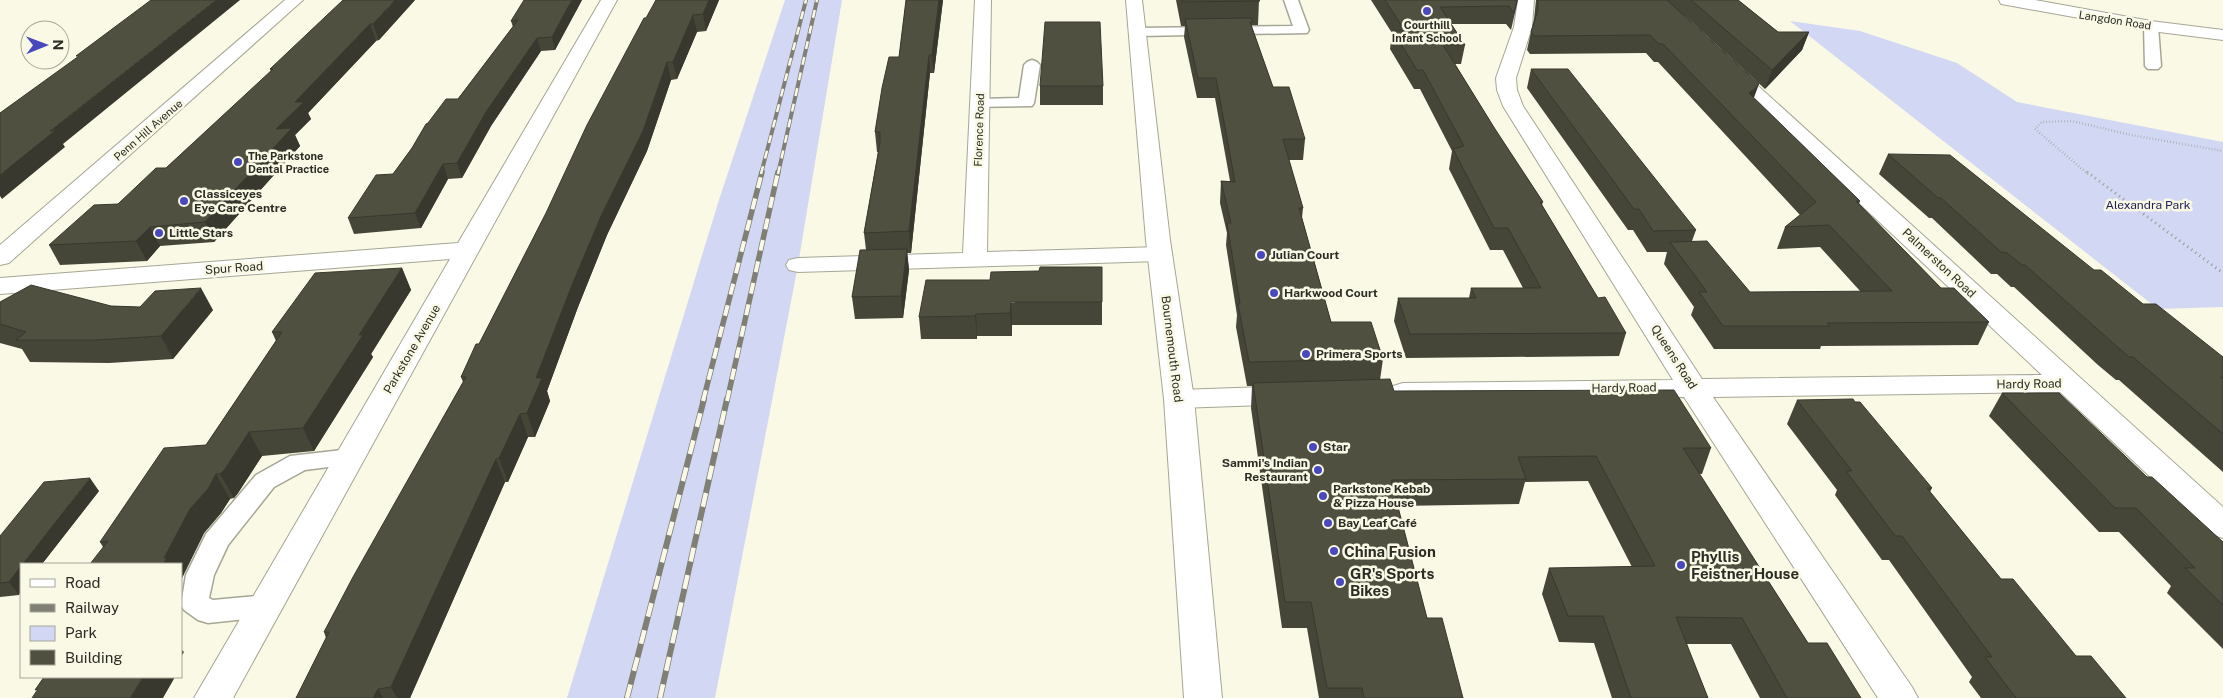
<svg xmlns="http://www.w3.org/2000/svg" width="2223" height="698" viewBox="0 0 2223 698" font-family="'Public Sans',sans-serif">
<rect width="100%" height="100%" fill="#f9f9e6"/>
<path fill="#d2d7f4" d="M785 0H842L798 265 715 698H567L718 203Z
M1790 21 1860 31 1957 63 2017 102 2223 142V307L2158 309Z"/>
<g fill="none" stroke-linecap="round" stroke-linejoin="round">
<defs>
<path id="service" d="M1284 0H1298L1309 30 1307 33 1138 36 1131 32 1138 28 1293 26Z
M2151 22 2158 26 2161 66 2158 69H2148L2145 66 2144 26Z
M1032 60 1037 62 1040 65 1034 103 1032 106 974 107 972 104 974 101 980 99 1019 98 1024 65 1027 62Z
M351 449 360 451 364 457 360 463 305 470 274 487 228 545 214 575 209 598 213 600 266 595 276 598 280 606 276 614 266 617 208 623 198 620 184 610 181 605 186 575 206 534 256 475 290 456Z"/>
<path id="minor" d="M601 0H617L233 698H194L450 259 0 294V278L458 243Z
M975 0H991L987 252 1160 247 1169 249 1172 254 1169 259 1160 261 798 272 789 270 786 265 789 260 798 258 963 253Z
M1518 0H1534L1532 27 1516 78 1517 90 1523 106 1702 379 2042 375 1721 73 1719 69 1721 65 1728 63 1735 65 2223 507V538L2211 534 2060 392 1713 397 1912 687 1918 698H1878L1684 397 1403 401 1393 398 1389 392 1393 386 1403 383 1673 380 1503 106 1497 90 1496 78 1514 27Z
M1999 0H2035L2151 21 2223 30V40L2151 31 2007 5 2001 4Z
M1290 386 1300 389 1304 395 1300 401 1290 404 1179 408 1169 405 1164 399 1169 393 1179 390Z"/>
<path id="tertiary" d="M285 0H303L9 263 0 265V245Z"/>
<path id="trunk" d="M1126 0H1142L1170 240 1194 399 1222 698H1184L1164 399 1146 240Z"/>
</defs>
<use href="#service" stroke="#a6a695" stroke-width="3"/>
<use href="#minor" stroke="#a6a695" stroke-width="2"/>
<use href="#tertiary" stroke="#a6a695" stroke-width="2"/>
<use href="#trunk" stroke="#a6a695" stroke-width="2"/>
<path stroke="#98988b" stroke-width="2.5" stroke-dasharray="0.5 2.5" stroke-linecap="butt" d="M2088 174 2035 129 2042 122 2072 121 2131 135 2223 151"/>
<path stroke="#98988b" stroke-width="3" stroke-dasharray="1 4" stroke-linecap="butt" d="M2087 172 2223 273"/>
<use href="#service" fill="#fff" fill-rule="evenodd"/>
<use href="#minor" fill="#fff" fill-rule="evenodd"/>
<use href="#tertiary" fill="#fff" fill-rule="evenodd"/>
<use href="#trunk" fill="#fff" fill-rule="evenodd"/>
<defs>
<path id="rail-far2" d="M761 174 806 0
M778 174 817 0"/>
<path id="rail-far1" d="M703 401 762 172
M727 401 778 172"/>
<path id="rail" d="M627 698 704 399
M660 698 727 399"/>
</defs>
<use href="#rail-far2" stroke="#7f7f73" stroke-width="4"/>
<use href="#rail-far1" stroke="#7f7f73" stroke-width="5.5"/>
<use href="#rail" stroke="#7f7f73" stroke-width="6"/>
<use href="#rail-far2" stroke="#f9f9e6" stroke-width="2.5" stroke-dasharray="8" stroke-linecap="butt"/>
<use href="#rail-far1" stroke="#f9f9e6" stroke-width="4" stroke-dasharray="11" stroke-linecap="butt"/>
<use href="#rail" stroke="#f9f9e6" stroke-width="4.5" stroke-dasharray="14" stroke-linecap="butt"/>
</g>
<path fill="#454538" d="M415 0 379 40 376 41 308 113 311 119 295 135 300 146 214 242 160 246 147 261 60 265 49 245 118 204 166 168 271 72 270 69Z
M582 0 555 50 541 51 491 126 462 178 448 179 421 228 354 234 348 218 393 174 412 148 428 123 458 99 513 27 511 21Z
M656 0H719L706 31 697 32 677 79 671 80 647 151 607 235 578 307 547 391 550 401 535 437H528L508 482H505L410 698H296L326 638 324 632 463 382 461 377 479 344Z
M906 0H943L934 73H930L911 253H907L909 270 903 318 855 319 852 297 866 250 864 233 878 152H877L875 132 899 57Z
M1176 0H1259L1258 25H1252V27L1273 87 1305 139 1303 160H1289L1303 208 1302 218 1331 322 1383 359 1380 380 1394 391 1711 448 1702 474H1699L1808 643 1861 698H1760L1731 644H1686L1708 698H1612L1594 643 1559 642 1542 594 1549 568 1632 567 1588 481 1525 482 1519 504 1397 506 1427 618 1463 698H1319L1307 628H1282L1251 408 1252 386H1247L1236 327 1237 315 1226 245 1227 233 1220 203 1221 181H1230L1215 98H1197L1184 37 1185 26H1181Z
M1371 0H1518L1511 30 1506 24H1451L1465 45 1461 64H1455L1495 129 1543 202 1542 205 1598 298 1626 333 1619 356 1406 358 1394 321 1398 298H1469L1471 288H1523L1503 250H1490L1449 169 1452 151 1420 89H1414L1390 49 1392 33Z
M1536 0H1738L1778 32H1809L1802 50 1765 89 1685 16 1754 98 1860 201 1859 204 1941 288 1989 322 1978 345 1821 346 1820 349H1714L1691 315 1694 307 1664 264 1667 252H1647L1633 230H1628L1527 88 1531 69 1696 230 1692 241 1750 292H1861L1820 247 1777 249 1785 227 1800 215 1658 62H1654L1646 53 1530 54 1527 50 1531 32 1534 19Z
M1040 86H1103V105H1040Z
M1888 154 2094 270 2143 304 2223 357V472L2119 380H2116L2098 365 2014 287H2011L1997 274H1991L1932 218H1929L1879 174Z
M402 268 411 290 371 354 373 357 314 451 262 456 238 493 234 498 230 499 221 513 204 533 181 580V564L103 547 100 542 206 445 276 341 272 332Z
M1102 289V325H1012V336H977V339H921L919 317Z
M0 302 111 306 213 310 173 359 109 363 30 362 22 349 0 343Z
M2002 393 2147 477 2223 542V649L2167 593 2171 586 2119 532H2099L1989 416Z
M1797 400 1932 488 1930 492 2001 579 2076 656 2126 698H1981L1969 682 1972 677 1889 560H1882L1835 495 1837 490 1787 424Z
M99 491 42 564H21L19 595 0 597V536Z"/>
<path fill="#38382e" d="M216 0H240L63 144 65 147 2 199 0 196V175L50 131Z
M395 0H415L379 40 373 24Z
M572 0H582L555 50 552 37Z
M709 0H719L706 31 703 14Z
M939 0H943L934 73 932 55Z
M693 15 697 32 677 79 673 62Z
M370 24 376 41 308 113 311 119 295 135 300 146 214 242 205 222 276 129 295 102Z
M1809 32 1802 50 1765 89 1772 70Z
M537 38 541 51 491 126 462 178 457 163 486 112Z
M929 55 930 73 911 253 909 231Z
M667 62 671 80 647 151 607 235 578 307 547 391 550 401 535 437 527 413 536 378 572 285Z
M1759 84 1752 103 1749 93Z
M443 164 448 179 421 228 415 213Z
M150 227 160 246 147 261 136 241Z
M907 249 909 270 903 318 901 296Z
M402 268 411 290 371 354 373 357 314 451 303 428 359 335Z
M201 288 213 310 173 359 161 336Z
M1011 302 1012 325V336L1010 313Z
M976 314 977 336V339L975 316Z
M520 414 528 437 508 482 499 458Z
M249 432 262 456 238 493 234 498 220 474Z
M496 459 505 482 410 698H397L391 687Z
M216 474 230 499 221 513 204 533 181 580V564H163L164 558 190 509Z
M90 478 99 491 42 564H23Z
M21 566V591L19 595 9 582Z
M181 649 184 652 181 657Z
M143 677H175L163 698H130Z
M378 689 383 698H373Z"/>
<path fill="#505041" stroke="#38382e" d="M151 0H216L50 131 56 130 0 175V113L79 56H76Z
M343 0H395L373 24H370L295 102H304L276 129 292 128 205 222 150 227 136 241 49 245 94 205 118 204 156 168H166L273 69H270Z
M524 0H572L552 37 537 38 486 112 457 163 443 164 415 213 348 218 376 175 393 174 412 148 426 124 428 123 446 99H458L518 20 511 21Z
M656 0H709L703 14 693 15 673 62H667L643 131 602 214 572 285 536 378H542L527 413 520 414 499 458 496 459 391 687 378 689 373 698H296L329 632H324L353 577 466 377H461L476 344H479L546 213 587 125 644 18H646Z
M906 0H939L932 55H929L909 231 864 233 880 143V132H875L882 88 889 57H899Z
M1182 0H1259L1260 1 1182 2Z
M1385 0H1517L1514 13 1509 6 1440 7 1465 45H1443L1495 129 1543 202H1540L1598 298 1605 297 1626 333 1410 334 1398 298H1476L1471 288H1541L1508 228H1494L1453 149 1464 146 1423 70H1417L1393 31H1405Z
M1538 0H1667L1759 84 1749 93 1860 201H1856L1941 288H1954L1989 322 1827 323 1830 326H1723L1699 292H1707L1670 242 1707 241 1750 292 1892 291 1829 225 1785 227 1816 202 1663 44H1659L1650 35 1534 36 1531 32 1538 10Z
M1691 0H1738L1778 32H1809L1772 70Z
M1251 18 1253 22H1250L1273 87H1289L1305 139H1283L1303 208H1299L1331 322H1371L1383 359 1249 362 1238 304H1240L1227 223H1231L1221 181 1235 182 1216 78H1198L1185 19Z
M1045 22H1100L1103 86H1040Z
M1531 69H1568L1696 230 1653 231 1639 209H1634Z
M1888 154 1950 155 2094 270H2101L2143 304H2156L2223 357V377H2221L2223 379V434L2133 357H2129L2112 342 2025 265H2022L2007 253 2001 252 1941 198H1938Z
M907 249 901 296 852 297 860 250Z
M1040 267H1102V302H1011L1010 313 976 314 975 316 919 317 926 280H990L991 272 1039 271Z
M402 268 359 335H363L303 428 249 432 225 469 220 474H216L208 489 190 509 164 558H167L163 564H90L108 541 100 542 164 448 206 445 282 332H272L315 273Z
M31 285 111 306 140 307 155 291 201 288 161 336 96 340H16L26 332 0 324V302Z
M1390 379 1394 391 1674 390 1711 448H1683L1808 643H1827L1861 698H1787L1742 618 1676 617 1708 698H1631L1603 616H1568L1549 568 1655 566 1596 456 1518 457 1526 479 1391 480 1427 618H1442L1463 698H1364L1362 688H1327L1311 602H1285L1253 383Z
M2002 393H2059L2147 477H2152L2223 542V605L2185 568H2195L2136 508H2115Z
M1853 399 1855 402H1860L1932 488H1927L2001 579H2013L2076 656H2091L2126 698H2016L1985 657H1992L1902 536H1895L1846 471H1852L1797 400Z
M90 478 23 564H21V566L9 582 0 583V536L44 482Z
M44 677H143L130 698H32L38 689 35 690Z"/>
<g fill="#4a48be" stroke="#f9f9e6" stroke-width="2">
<circle cx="1427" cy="11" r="5"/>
<circle cx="238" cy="162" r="5"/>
<circle cx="184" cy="201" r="5"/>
<circle cx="159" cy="233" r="5"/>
<circle cx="1261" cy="255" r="5"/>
<circle cx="1274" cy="293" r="5"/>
<circle cx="1306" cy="354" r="5"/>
<circle cx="1313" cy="447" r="5"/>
<circle cx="1318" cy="470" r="5"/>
<circle cx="1323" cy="496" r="5"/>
<circle cx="1328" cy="523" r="5"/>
<circle cx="1334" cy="551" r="5"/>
<circle cx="1681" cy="565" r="5"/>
<circle cx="1340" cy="582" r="5"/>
</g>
<g text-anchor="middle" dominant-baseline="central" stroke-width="5" stroke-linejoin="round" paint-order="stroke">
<g font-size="11" fill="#2c2c25" stroke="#f9f9e6">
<text transform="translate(2115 20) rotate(9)">Langdon Road</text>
<text transform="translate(148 130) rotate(-41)">Penn Hill Avenue</text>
<text transform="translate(979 130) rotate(-88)">Florence Road</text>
</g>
<g font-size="11" font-weight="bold" fill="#2c2c25" stroke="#f9f9e6">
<text x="1427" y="25">Courthill<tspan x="1427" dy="13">Infant School</tspan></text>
<text x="248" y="156" text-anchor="start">The Parkstone<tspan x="248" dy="13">Dental Practice</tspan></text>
</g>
<g font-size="12" font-weight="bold" fill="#2c2c25" stroke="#f9f9e6" text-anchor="start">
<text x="194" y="194">Classiceyes<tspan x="194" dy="14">Eye Care Centre</tspan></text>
<text x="169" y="233">Little Stars</text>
<text x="1271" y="255">Julian Court</text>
<text x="1284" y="293">Harkwood Court</text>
<text x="1316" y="354">Primera Sports</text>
<text x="1323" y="447">Star</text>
<text x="1308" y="463" text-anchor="end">Sammi's Indian<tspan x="1308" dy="14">Restaurant</tspan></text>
<text x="1333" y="489">Parkstone Kebab<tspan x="1333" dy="14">&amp; Pizza House</tspan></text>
<text x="1338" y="523">Bay Leaf Café</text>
</g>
<g font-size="12" fill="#212158" stroke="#f9f9e6">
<text x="2148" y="205">Alexandra Park</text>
</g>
<g font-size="12" fill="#2c2c25" stroke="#f9f9e6">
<text transform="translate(1939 263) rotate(43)">Palmerston Road</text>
<text transform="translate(234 268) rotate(-4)">Spur Road</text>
<text transform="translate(412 349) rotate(-60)">Parkstone Avenue</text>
<text transform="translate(1172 349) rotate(83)">Bournemouth Road</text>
<text transform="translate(1674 357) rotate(57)">Queens Road</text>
<text transform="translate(2029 384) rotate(-1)">Hardy Road</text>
<text transform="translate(1624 388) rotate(-1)">Hardy Road</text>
</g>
<g font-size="15" font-weight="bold" fill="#2c2c25" stroke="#f9f9e6" text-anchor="start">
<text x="1344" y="551">China Fusion</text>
<text x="1691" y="556">Phyllis<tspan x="1691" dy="17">Feistner House</tspan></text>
<text x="1350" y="573">GR's Sports<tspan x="1350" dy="17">Bikes</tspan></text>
</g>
</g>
<rect x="20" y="563" width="162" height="115" fill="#f9f9e6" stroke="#a7a799"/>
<rect x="30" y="579" width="25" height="8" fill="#ffffff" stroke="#a7a799"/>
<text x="65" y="588" font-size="15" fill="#2c2c25">Road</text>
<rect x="30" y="604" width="25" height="8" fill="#7f7f73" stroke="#a7a799"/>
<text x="65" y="613" font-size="15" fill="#2c2c25">Railway</text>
<rect x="30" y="626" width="25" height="15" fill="#d2d7f4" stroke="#a7a799"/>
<text x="65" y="638" font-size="15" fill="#2c2c25">Park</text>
<rect x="30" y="650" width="25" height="15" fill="#505041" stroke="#a7a799"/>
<text x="65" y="663" font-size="15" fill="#2c2c25">Building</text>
<g transform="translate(45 45) rotate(89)"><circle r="24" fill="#f9f9e6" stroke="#a7a799"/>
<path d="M0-4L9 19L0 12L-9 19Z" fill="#4a48be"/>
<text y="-8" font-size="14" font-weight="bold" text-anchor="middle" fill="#2c2c25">N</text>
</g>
</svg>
